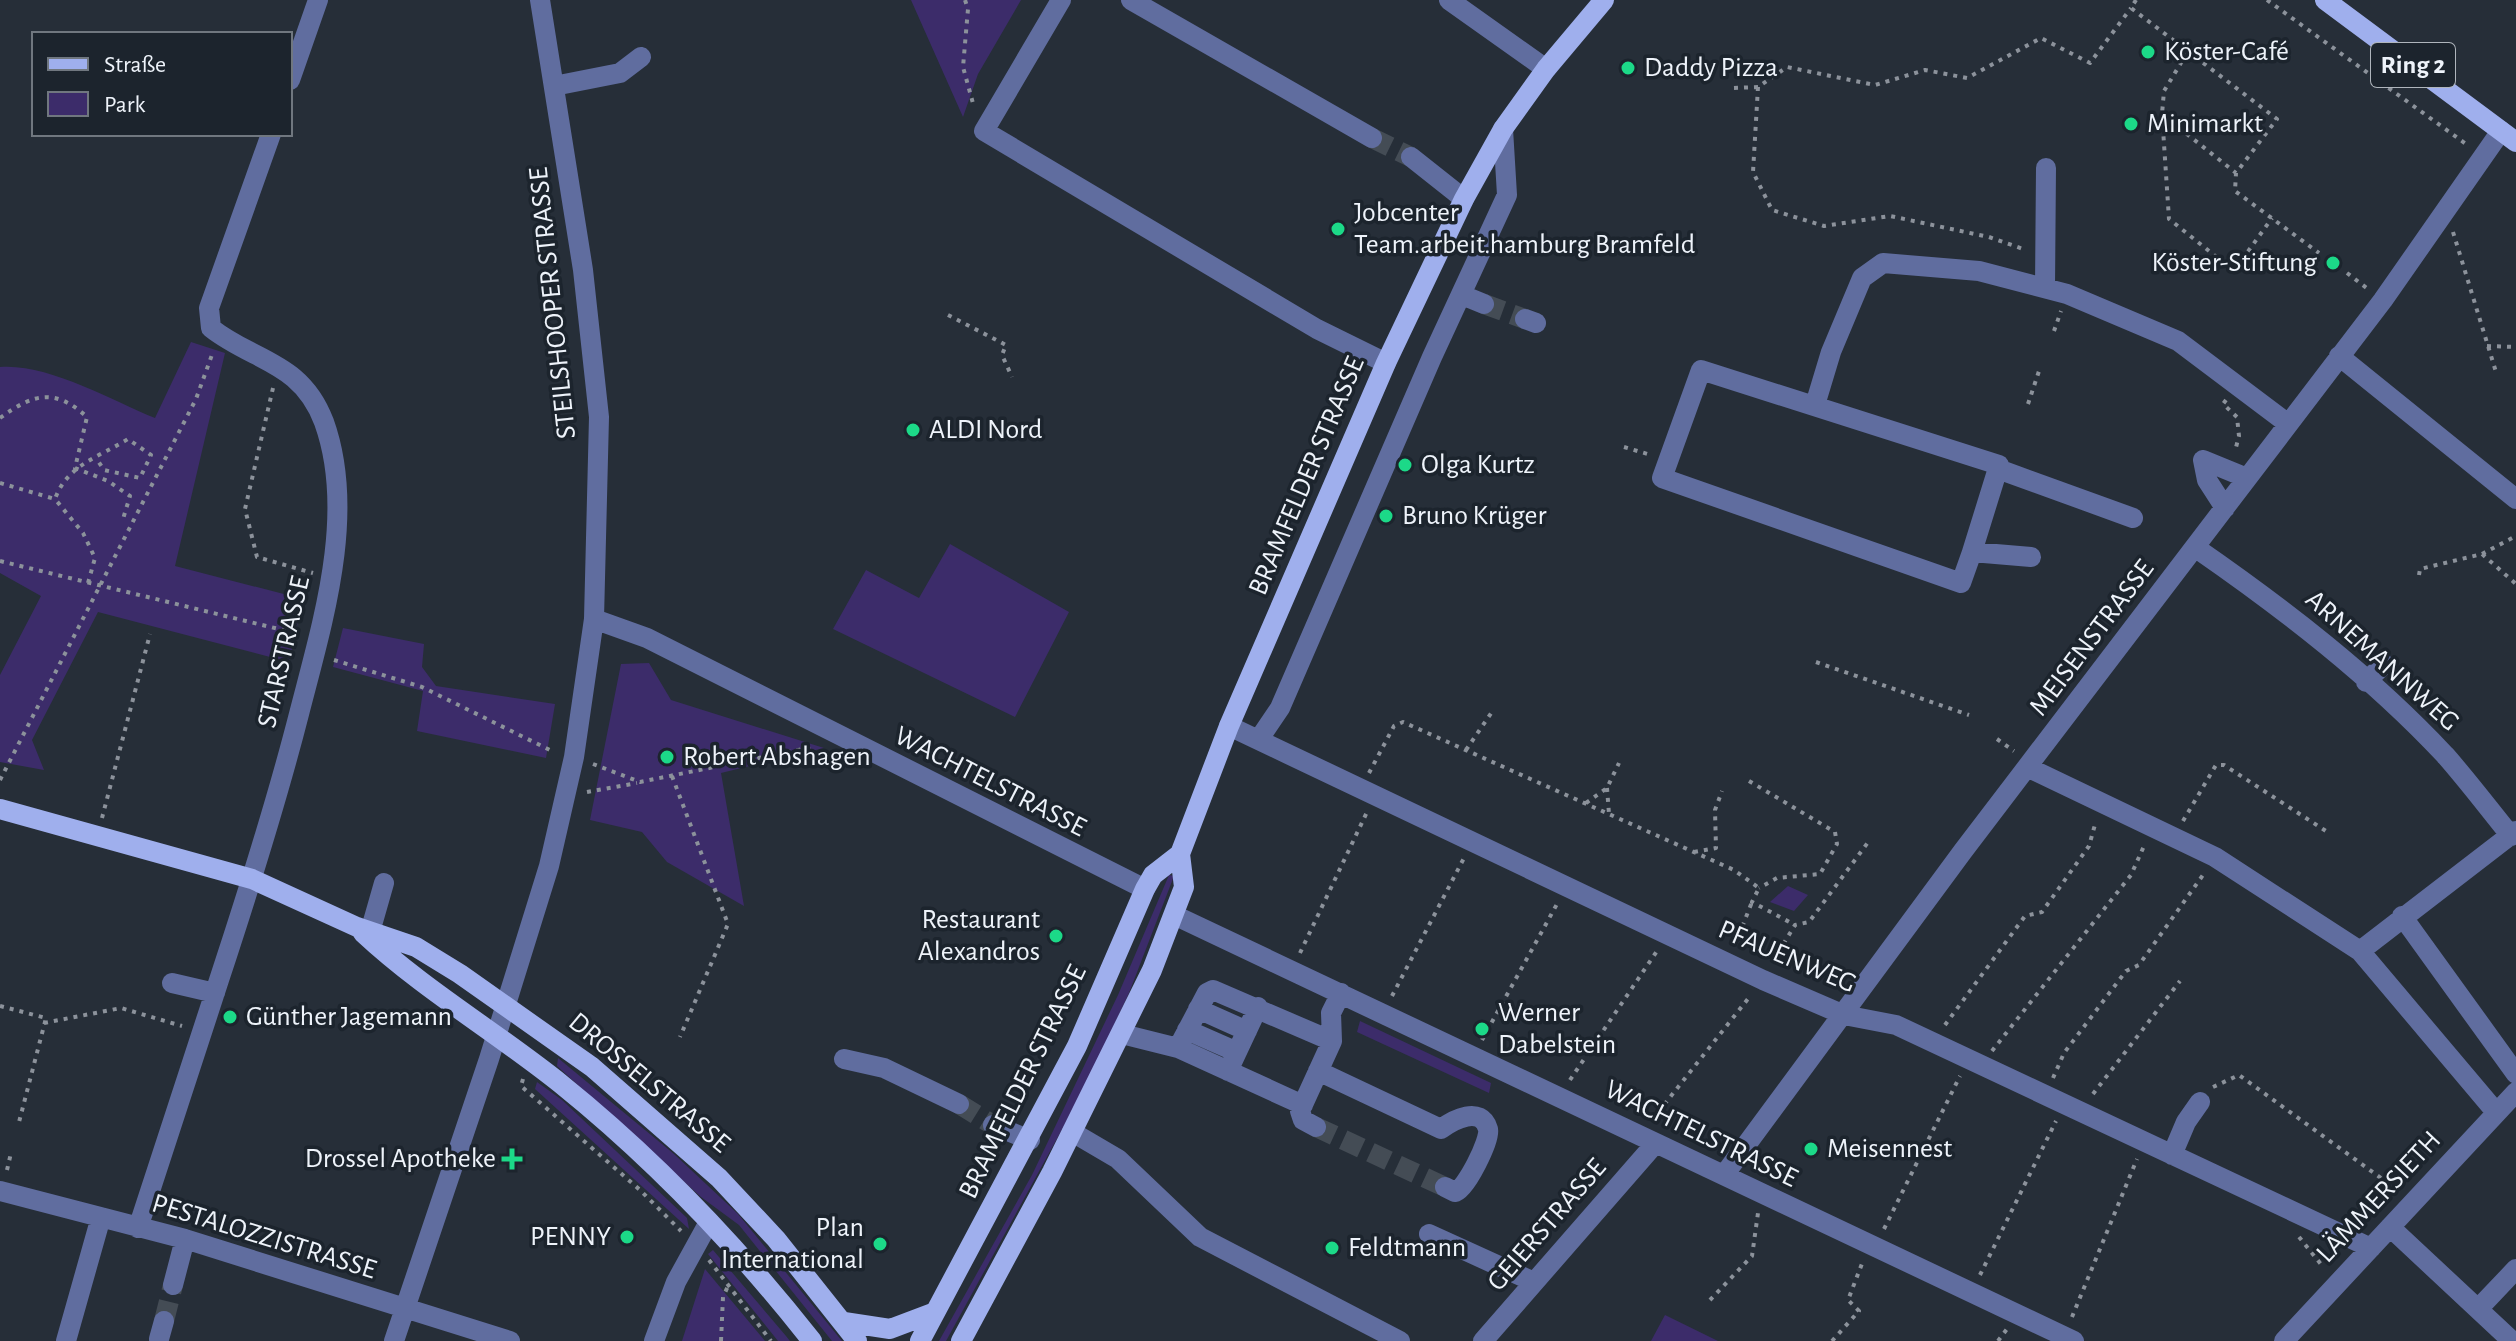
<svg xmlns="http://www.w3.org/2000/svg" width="2516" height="1341" viewBox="0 0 2516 1341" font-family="'Alegreya Sans',sans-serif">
<rect width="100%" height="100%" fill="#262e38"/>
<path fill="#3c2c6a" d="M911 0H1021L978 74 963 117Z
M191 342 225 353 175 566 303 599 289 662 98 612 32 740 44 770 0 762V675L41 596 0 573V367C47 363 111 400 155 418Z
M950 544 1069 612 1015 717 833 629 866 570 919 598Z
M343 628 424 644 422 667 436 686 555 704 546 758 417 731 423 691 333 667Z
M649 663 671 700 824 748 721 773 744 906 667 862 642 832 590 820 621 664Z
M1169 875 1174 876 1129 993 1082 1093 946 1341H939L1032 1175 1118 995Z
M1788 886 1808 895 1794 911 1770 902Z
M1360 1021 1491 1083 1489 1093 1357 1032Z
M558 1058 674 1154 738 1214 842 1341H832L739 1225 701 1197 557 1066Z
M537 1082 562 1100 687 1218 689 1229 535 1089Z
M713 1250 786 1336 790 1341H778L708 1254Z
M705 1269 765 1341H682Z
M1665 1315 1718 1341H1651Z"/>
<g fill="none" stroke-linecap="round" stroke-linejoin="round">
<path stroke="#444c55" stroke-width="20" stroke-dasharray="20 10" stroke-linecap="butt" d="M1372 138 1411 157
M1484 304 1525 319
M959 1104 993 1125
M1316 1127 1445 1187
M164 1321 173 1285"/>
<path stroke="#8c929b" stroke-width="4" stroke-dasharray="4 6" stroke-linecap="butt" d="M965 0 968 9 963 67 974 107
M2136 0 2131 8 2277 119 2236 173 2235 191 2319 253
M2267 0 2466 144
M2187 53 2164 91 2162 114 2169 219 2234 271 2272 218
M1758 87 1753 172 1772 210 1824 226 1890 216 1989 237 2026 250
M1734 88 1758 87 1787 67 1875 85 1925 70 1967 78 2041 38 2090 63 2131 8
M2163 115 2236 173
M2453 232 2496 372
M2347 273 2368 289
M948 315 1006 345 1002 355 1012 377
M2054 331 2061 311
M2487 346 2516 347
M273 388 245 509 257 557 313 573
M2226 400 2223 404 2237 417 2239 436 2235 451
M2028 404 2039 371
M0 418C33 394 54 387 87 417L75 468 108 481 130 496 123 519
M1624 447 1651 455
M0 483 55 499
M2482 554 2516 536
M0 561 291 632 297 638
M2419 575 2420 569 2482 554 2516 584
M88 583 95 558 83 533 55 499C67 465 99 457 128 439L151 455 140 478 104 470 96 458
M334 660 422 687 554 752
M1816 662 1969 715
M1997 739 2014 751
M1466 750 1492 712
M593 764 640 782 813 747
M1369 773 1394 726 1403 722 1734 870 1759 888 1752 902 1795 925
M672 776 728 924 680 1037
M0 780 196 399 213 352
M1749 781 1835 832 1837 844 1820 874 1777 878 1759 888
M1607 788 1609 814
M587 792 637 783
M1586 803 1607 788 1619 763
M102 818 150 634
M2183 821 2216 765H2224L2329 833
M1694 852 1716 848 1715 810 1722 791
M1735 945 1752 902
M1300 953 1367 812
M1773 961 1795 925 1809 922 1869 841
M1392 996 1464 858
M0 1006 46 1018 18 1126
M44 1023 121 1008 182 1026
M1945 1025 2025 916 2042 912 2089 846 2096 821
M1482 1040 1557 904
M1992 1051 2131 875 2144 846
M2053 1078 2064 1053 2126 971 2139 965 2203 875
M523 1079 521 1086 640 1190 681 1231
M1570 1080 1657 951
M2213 1087 2239 1075 2396 1189
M2093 1094 2180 981
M1652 1120 1751 995
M7 1170 11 1153
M1884 1229 1960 1076
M2299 1237 2324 1268
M709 1260 771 1341
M1980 1275 2056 1121
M1710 1300 1752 1256 1758 1213
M2072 1317 2137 1159
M721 1341 723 1297 728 1286
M1832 1341 1859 1311 1848 1300 1863 1261
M1998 1341 2007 1329"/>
<path stroke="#606d9f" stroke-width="20" d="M1061 0 984 131 1317 329 1386 363
M1131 0 1372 138
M1449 0 1546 69
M290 80 318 0
M554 86 620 73 641 57
M1411 157 1464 199
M2045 287 2046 168
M1462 295 1484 304
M1525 319 1536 323
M2339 356 2516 499
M1815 405 1831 352 1862 278 1883 263 1979 271 2067 294 2178 341 2287 423
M2203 460 2207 480 2225 508
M2203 460 2247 478
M1998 469 2133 518
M2196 548C2284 609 2371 676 2445 755 2468 781 2489 809 2511 836
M1972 552 1961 583 1662 478 1701 370 1999 465 1972 552 2031 557
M594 619 647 638 1145 889
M2366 682 2384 664
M1229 726 1763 980 1844 1015 1896 1025 2371 1248
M1259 739 1280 708 1432 357 1507 195 1503 129
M2029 768 2215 857 2360 951 2495 1111
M1174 915 2074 1341
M2402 916 2516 1074
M370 932 384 883
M2360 951 2516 831
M172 983 215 993
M1198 1009 1247 1031
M1187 1030 1237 1052
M1122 1034 1178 1048 1303 1105
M1178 1048 1207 993 1213 990 1332 1041
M844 1059 884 1068 959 1104
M1228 1071 1258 1007
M1318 1071 1441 1129C1453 1120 1481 1105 1488 1129 1491 1139 1465 1191 1455 1192L1445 1187
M993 1125 1030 1140
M1316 1127 1303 1120 1300 1111 1332 1041 1331 1013 1341 993
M1072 1132 1118 1159 1200 1237 1400 1341
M2172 1155 2186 1122 2200 1102
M1724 1175 1963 851 2383 300 2501 131
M0 1191 185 1239 510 1341
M2390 1227 2512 1341
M138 1228C165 1145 192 1063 219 980 248 892 276 804 299 714 322 624 357 514 324 422 301 361 254 362 211 328L209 308 271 134
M1429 1234 1534 1282
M173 1285 185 1239
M2478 1309 2516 1269
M159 1339 164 1321
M66 1341 101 1217
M394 1341 489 1059 549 866 574 757 594 619 599 417 583 270 540 0
M654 1341 676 1282 709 1222
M1483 1341 1654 1145
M2284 1341 2516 1092"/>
<path stroke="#9fafed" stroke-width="20" d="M2325 0 2516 142
M0 809 252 879 357 927 416 947 460 974 592 1067 719 1178 776 1239 857 1341
M363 933C423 989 496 1032 561 1084 654 1159 738 1247 812 1341
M844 1322 890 1329 935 1312
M920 1341 1077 1046 1145 889 1153 875 1180 854
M961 1341 1052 1172 1152 970 1184 887 1180 854 1229 726 1386 363 1464 199 1503 129 1546 69 1604 0"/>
</g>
<g fill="#1cd988" stroke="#1c242d" stroke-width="3">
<circle cx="2148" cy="52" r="8"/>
<circle cx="1628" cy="68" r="8"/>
<circle cx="2131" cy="124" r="8"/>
<circle cx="1338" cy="229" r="8"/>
<circle cx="2333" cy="263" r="8"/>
<circle cx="913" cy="430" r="8"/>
<circle cx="1405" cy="465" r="8"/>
<circle cx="1386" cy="516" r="8"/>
<circle cx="667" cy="757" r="8"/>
<circle cx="1056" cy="936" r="8"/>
<circle cx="230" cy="1017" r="8"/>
<circle cx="1482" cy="1029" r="8"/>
<circle cx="1811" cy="1149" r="8"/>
<path d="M508 1147h8v8h8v8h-8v8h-8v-8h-8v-8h8z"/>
<circle cx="627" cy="1237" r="8"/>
<circle cx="880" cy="1244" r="8"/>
<circle cx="1332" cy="1248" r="8"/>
</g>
<g text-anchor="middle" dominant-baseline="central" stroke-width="7" stroke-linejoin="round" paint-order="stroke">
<rect fill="#1c242d" stroke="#afb5bc" stroke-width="2" x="2371" y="43" width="84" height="44" rx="6"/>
<g font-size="26" font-weight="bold" fill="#eef3fa">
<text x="2413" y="65">Ring 2</text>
</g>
<g font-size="28" fill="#eef3fa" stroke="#1c242d" text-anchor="start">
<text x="2164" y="52">Köster-Café</text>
<text x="1644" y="68">Daddy Pizza</text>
<text x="2147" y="124">Minimarkt</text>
<text x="1354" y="213">Jobcenter<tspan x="1354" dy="32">Team.arbeit.hamburg Bramfeld</tspan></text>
<text x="2317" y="263" text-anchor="end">Köster-Stiftung</text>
<text x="929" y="430">ALDI Nord</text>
<text x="1421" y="465">Olga Kurtz</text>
<text x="1402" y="516">Bruno Krüger</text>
<text x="683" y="757">Robert Abshagen</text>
<text x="1040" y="920" text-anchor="end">Restaurant<tspan x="1040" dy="32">Alexandros</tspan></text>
<text x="1498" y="1013">Werner<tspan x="1498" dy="32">Dabelstein</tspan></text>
<text x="246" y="1017">Günther Jagemann</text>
<text x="1827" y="1149">Meisennest</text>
<text x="496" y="1159" text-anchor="end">Drossel Apotheke</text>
<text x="864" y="1228" text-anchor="end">Plan<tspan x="864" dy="32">International</tspan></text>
<text x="611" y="1237" text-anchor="end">PENNY</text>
<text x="1348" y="1248">Feldtmann</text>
</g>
<g font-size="28" fill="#eef3fa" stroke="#1c242d">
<text transform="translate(553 303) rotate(-96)">STEILSHOOPER STRASSE</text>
<text transform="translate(1307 476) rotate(-67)">BRAMFELDER STRASSE</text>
<text transform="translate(2092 638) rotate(-53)">MEISENSTRASSE</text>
<text transform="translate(284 652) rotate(-77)">STARSTRASSE</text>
<text transform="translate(2382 661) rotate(42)">ARNEMANNWEG</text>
<text transform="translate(990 782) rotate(27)">WACHTELSTRASSE</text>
<text transform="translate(1787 957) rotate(23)">PFAUENWEG</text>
<text transform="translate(1023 1082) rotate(-64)">BRAMFELDER STRASSE</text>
<text transform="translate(649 1083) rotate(40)">DROSSELSTRASSE</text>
<text transform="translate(1701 1134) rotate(26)">WACHTELSTRASSE</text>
<text transform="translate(2379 1197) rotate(-47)">LÄMMERSIETH</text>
<text transform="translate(1547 1225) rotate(-49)">GEIERSTRASSE</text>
<text transform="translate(264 1237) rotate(17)">PESTALOZZISTRASSE</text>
</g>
</g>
<rect x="32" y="32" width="260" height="104" fill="#1c242d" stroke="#70777f" stroke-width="2"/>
<rect x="48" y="58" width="40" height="12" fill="#9fafed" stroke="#70777f" stroke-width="2"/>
<text x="104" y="72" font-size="24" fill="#eef3fa">Straße</text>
<rect x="48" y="92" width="40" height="24" fill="#3c2c6a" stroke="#70777f" stroke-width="2"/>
<text x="104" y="112" font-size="24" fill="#eef3fa">Park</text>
</svg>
